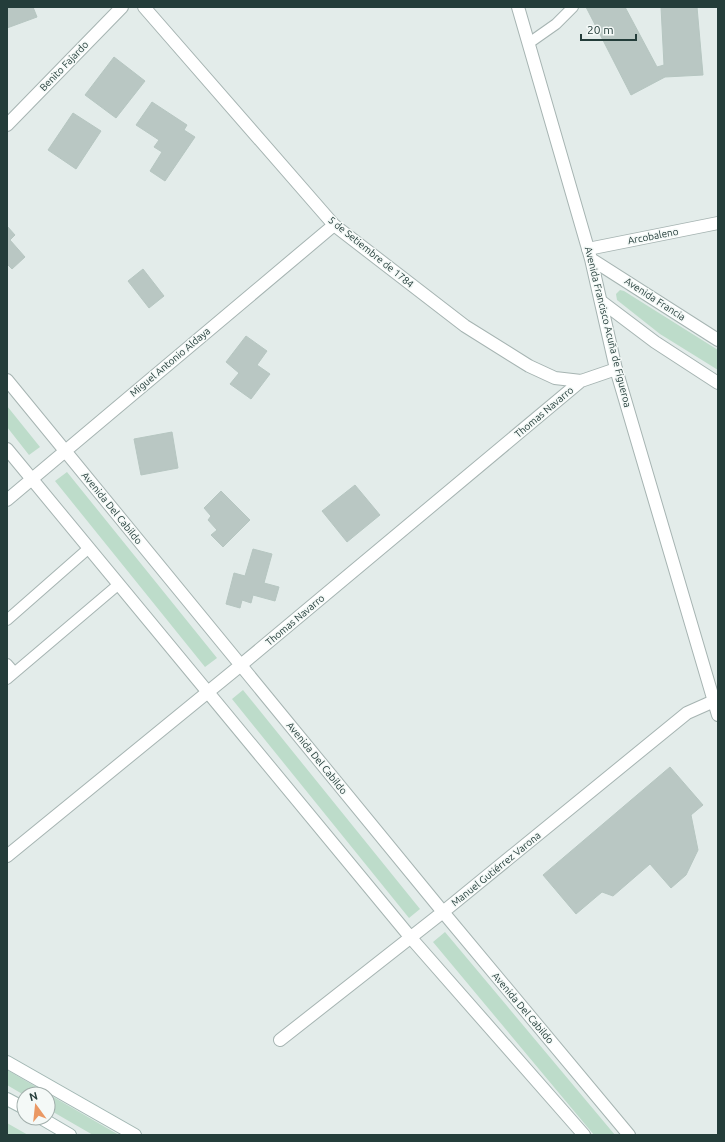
<svg xmlns="http://www.w3.org/2000/svg" width="725" height="1142" viewBox="0 0 725 1142" font-family="Ubuntu,sans-serif">
<rect width="100%" height="100%" fill="#e3ecea"/>
<path fill="#bddcca" d="M620 290 624 291 718 350V370L660 334 617 300 616 294Z
M7 406 40 447 29 455 7 427Z
M67 472 217 658 205 667 55 481Z
M243 690 420 909 409 918 232 699Z
M445 932 615 1135H594L433 942Z
M7 1070 119 1135H93L48 1109V1094H24V1095L7 1085Z
M7 1123 28 1135H7Z"/>
<path fill="#b9c7c3" stroke="#b6c6c1" d="M7 7H33L37 17 7 28Z
M586 7H625L657 67 664 65 661 7H697L703 75 665 77 631 95Z
M114 57 145 81 116 118 85 95Z
M152 102 187 125 184 130 195 137 165 181 150 171 162 152 154 147 159 140 136 125Z
M73 113 101 131 76 169 48 150Z
M7 226 15 235 10 240 25 257 12 269 7 264Z
M143 269 164 296 149 308 128 281Z
M246 336 267 351 257 365 270 374 251 399 230 384 239 373 226 362Z
M172 432 178 468 141 475 134 439Z
M355 485 380 515 347 542 322 511Z
M221 491 250 520 223 547 211 535 217 530 208 520 211 516 204 508Z
M253 549 272 554 264 583 279 587 275 601 253 595 251 603 242 600 240 608 226 604 234 573 245 576Z
M670 767 703 805 691 815 698 850 686 875 671 888 650 864 613 896 602 892 576 914 543 875Z"/>
<g fill="none" stroke-linecap="round" stroke-linejoin="round">
<defs>
<path id="service" d="M529 43 556 24 573 7
M7 620 89 548
M7 664 14 672
M7 679 119 584"/>
<path id="minor" d="M144 7 334 225 465 326 529 366 555 378 581 381 616 369
M7 125 122 7
M588 249 718 223
M7 380 443 912 629 1135
M7 449 411 938 584 1135
M7 500 334 225
M7 856 241 665 581 381
M280 1040 443 912 687 713 714 701"/>
<path id="tertiary" d="M518 7 591 259 616 369 718 715
M591 259 718 340
M602 302 655 342 718 383"/>
<path id="secondary" d="M7 1062 135 1135
M7 1099 24 1108
M41 1118 70 1135"/>
</defs>
<use href="#service" stroke="#a6b4b2" stroke-width="12"/>
<use href="#minor" stroke="#a6b4b2" stroke-width="14"/>
<use href="#tertiary" stroke="#a6b4b2" stroke-width="14"/>
<use href="#secondary" stroke="#a2b7b3" stroke-width="14"/>
<use href="#service" stroke="#fff" stroke-width="10"/>
<use href="#minor" stroke="#fff" stroke-width="12"/>
<use href="#tertiary" stroke="#fff" stroke-width="12"/>
<use href="#secondary" stroke="#fff" stroke-width="12"/>
</g>
<g text-anchor="middle" dominant-baseline="central" stroke-width="3" stroke-linejoin="round" paint-order="stroke">
<g font-size="10" fill="#243d3a" stroke="#f4f9f7">
<text transform="translate(64 66) rotate(-46)">Benito Fajardo</text>
<text transform="translate(653 236) rotate(-11)">Arcobaleno</text>
<text transform="translate(371 252) rotate(39)">5 de Setiembre de 1784</text>
<text transform="translate(655 299) rotate(33)">Avenida Francia</text>
<text transform="translate(608 327) rotate(76)">Avenida Francisco Acuña de Figueroa</text>
<text transform="translate(170 362) rotate(-40)">Miguel Antonio Aldaya</text>
<text transform="translate(544 412) rotate(-40)">Thomas Navarro</text>
<text transform="translate(112 508) rotate(51)">Avenida Del Cabildo</text>
<text transform="translate(295 620) rotate(-40)">Thomas Navarro</text>
<text transform="translate(317 758) rotate(51)">Avenida Del Cabildo</text>
<text transform="translate(496 869) rotate(-39)">Manuel Gutiérrez Varona</text>
<text transform="translate(523 1008) rotate(50)">Avenida Del Cabildo</text>
</g>
</g>
<rect width="725" height="1142" fill="none" stroke="#243d3a" stroke-width="16"/>
<g transform="translate(36 1106) rotate(345)"><circle r="19" fill="#f4f9f7" stroke="#a1aeab"/>
<path d="M0-3L7 15L0 10L-7 15Z" fill="#ea9863"/>
<text y="-6" font-size="11" font-weight="bold" text-anchor="middle" fill="#243d3a">N</text>
</g>
<path d="M581 34v6h55v-6" fill="none" stroke="#243d3a" stroke-width="2"/>
<text x="587" y="34" font-size="12" fill="#243d3a" stroke="#f4f9f7" stroke-width="3" paint-order="stroke">20 m</text>
</svg>
